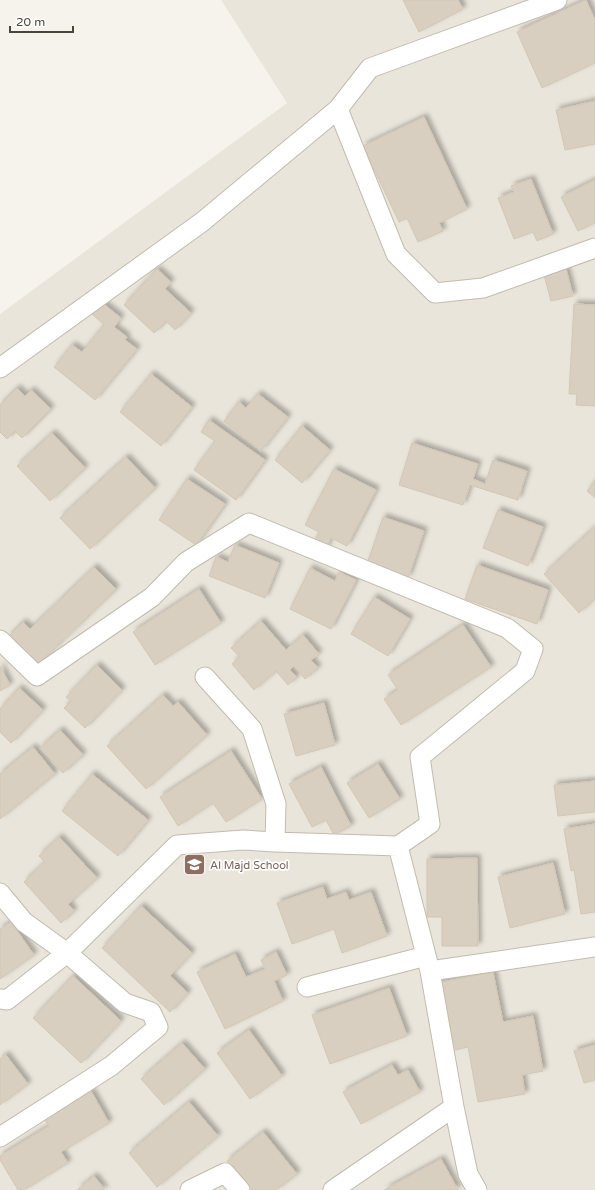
<svg xmlns="http://www.w3.org/2000/svg" width="595" height="1190" viewBox="0 0 595 1190" font-family="'Varela Round',sans-serif">
<defs>
<filter id="shadow"><feDropShadow dx="3.5" dy="-3.5" stdDeviation="2" flood-color="#0004"/></filter>
</defs>
<rect width="100%" height="100%" fill="#f6f3ec"/>
<path fill="#eae5da" d="M221 0H595V1190H0V314L287 103Z"/>
<path fill="#d8cfc1" stroke="#d3c7b4" filter="url(#shadow)" d="M403 0H458L463 9 419 32Z
M586 0 595 20V63L542 88 517 32Z
M595 101V144L565 150 556 110Z
M424 117 467 209 439 223 443 231 418 242 407 218 399 222 363 146Z
M531 179 553 234 537 241 533 232 514 239 498 198 514 192 511 186Z
M595 180V223L578 231 561 197Z
M157 269 171 282 165 289 191 313 175 330 166 321 154 333 124 305Z
M566 269 573 296 551 301 544 275Z
M100 301 121 318 114 327 127 337 125 340 137 349 95 400 54 367 72 345 82 352 104 325 91 313Z
M574 304 595 305V406L576 405 577 394H569Z
M151 374 192 407 161 446 120 412Z
M17 388 25 396 31 390 51 409 22 438 15 431 7 439 0 432V405Z
M258 394 288 417 261 451 224 421 239 402 246 408Z
M209 420 265 460 236 500 194 470 215 441 201 432Z
M302 426 330 450 302 483 275 460Z
M52 433 85 468 50 501 17 466Z
M412 443 478 464 473 479 485 484 493 460 527 471 518 500 470 485 463 505 399 485Z
M126 457 155 488 90 549 60 518Z
M334 469 376 490 347 546 331 538 325 550 313 544 319 532 305 525Z
M187 479 225 504 196 545 159 520Z
M595 481V498L587 491Z
M498 510 543 527 528 566 483 548Z
M383 517 424 531 408 578 367 564Z
M595 527V598L579 613 544 574Z
M235 545 279 563 265 598 209 576 216 557 228 562Z
M477 565 548 590 537 624 465 599Z
M94 567 116 589 36 666 8 637 23 622 30 629Z
M310 568 335 581 339 572 356 580 331 629 290 609Z
M199 589 221 623 155 665 133 632Z
M374 597 410 619 388 656 351 634Z
M261 621 286 650 303 635 319 654 311 660 318 668 305 679 294 666 290 670 297 677 288 685 276 671 254 690 232 664 240 657 231 648Z
M463 625 491 667 401 725 384 699 398 690 388 675Z
M97 665 122 690 85 728 64 708 71 701 66 697Z
M0 666 10 685 0 691Z
M19 688 43 710 11 743 0 732V709Z
M163 695 173 706 178 702 207 735 146 789 107 746Z
M324 703 335 745 296 756 284 714Z
M60 730 83 755 63 773 40 748Z
M33 747 55 774 0 819V774Z
M231 751 262 799 226 822 213 803 178 826 160 797Z
M378 764 400 799 369 818 347 783Z
M321 767 351 826 334 835 326 820 312 827 289 784Z
M92 774 148 820 118 856 62 811Z
M595 781V812L558 816 554 785Z
M595 824V912L581 914 574 870 571 871 564 829Z
M59 837 97 878 68 904 74 911 61 923 24 882 45 862 39 856Z
M477 858 478 946H442V917H427V859Z
M553 863 565 914 510 928 498 877Z
M323 887 327 899 346 892 349 900 371 892 387 936 342 953 334 929 292 944 277 903Z
M141 906 192 953 170 976 188 993 170 1012 102 948Z
M11 922 34 955 0 979V929Z
M276 952 287 975 274 981 283 1001 225 1029 197 972 235 954 246 977 265 969 261 960Z
M493 972 503 1022 533 1016 543 1071 522 1075 525 1094 478 1102 468 1047 450 1051 437 983Z
M73 976 121 1021 81 1063 33 1018Z
M389 988 407 1036 330 1064 312 1015Z
M249 1030 282 1076 250 1099 217 1053Z
M182 1043 205 1069 164 1105 141 1079Z
M595 1045V1080L584 1083 574 1051Z
M6 1055 28 1084 0 1105V1059Z
M392 1065 398 1075 408 1070 420 1092 361 1124 343 1092Z
M91 1091 109 1123 61 1152 68 1163 24 1190H18L0 1160V1156L49 1126 44 1119Z
M189 1102 218 1136 157 1187 129 1153Z
M263 1132 297 1174 276 1190H250L227 1161Z
M441 1159 458 1190H384Z
M94 1176 105 1190H77Z"/>
<g fill="none" stroke-linecap="round" stroke-linejoin="round">
<defs>
<path id="minor" d="M338 109 396 254 435 293 483 288 595 248
M0 368 202 222 338 109 370 68 557 0
M0 640 37 676 152 597 186 562 249 523 507 628 533 649 525 671 420 757 430 824 398 846
M205 677 252 729 276 804 275 842
M0 893 24 922 67 953 125 1003 151 1012 158 1027 111 1066 0 1137
M430 971 595 947
M307 987 426 956
M0 999 7 1000 67 953 177 845 243 840 275 842 398 846 430 971 454 1107 468 1174 477 1190
M190 1190 225 1173 240 1190
M333 1190 454 1107"/>
</defs>
<use href="#minor" stroke="#c2bbae" stroke-width="21"/>
<use href="#minor" stroke="#fff" stroke-width="19"/>
</g>
<defs>
<symbol id="school-square" viewBox="-11 -11 22 22"><rect x="-9" y="-9" width="18" height="18" rx="4" fill="#8d6e63" stroke="#fff"/><path d="M0-5L7-2L0 1L-7-2ZM-4 1L0 2.5L4 1V4Q0 6-4 4Z" fill="#fff"/></symbol>
</defs>
<g fill-rule="evenodd">
<use href="#school-square" x="182" y="852" width="25" height="25"/>
</g>
<g text-anchor="middle" dominant-baseline="central" stroke-width="3.5" stroke-linejoin="round" paint-order="stroke">
<g font-size="11" fill="#785e54" stroke="#fff" text-anchor="start">
<text x="210" y="865">Al Majd School</text>
</g>
</g>
<path d="M10 26v6h63v-6" fill="none" stroke="#4b4439" stroke-width="2"/>
<text x="16" y="26" font-size="12" fill="#4b4439" stroke="#ffffff" stroke-width="3" paint-order="stroke">20 m</text>
</svg>
